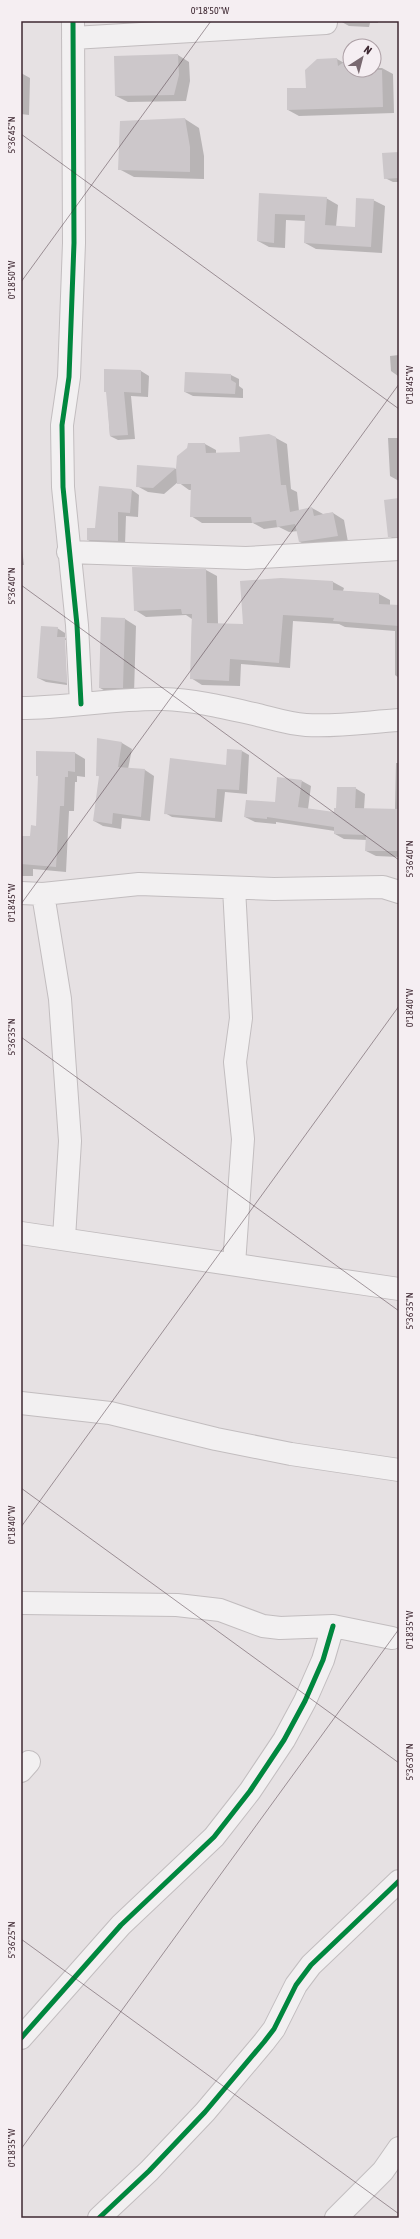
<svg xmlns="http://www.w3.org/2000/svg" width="420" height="2239" viewBox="0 0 420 2239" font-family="'Asap Condensed',sans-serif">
<rect width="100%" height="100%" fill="#e6e1e3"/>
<path fill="#0003" d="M340 21H378V23H370L369 27 349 26Z
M178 55 189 62 190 81 186 101 128 102 116 96Z
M337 59 348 65 350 70H374V68H382L393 74 394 113 299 116 288 110Z
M21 73 30 78 29 115 21 114Z
M185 119 199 128 204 156V179L134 177 119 169Z
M399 153V182H393L385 178Z
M260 194 326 198 338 205 336 227 356 228 373 200 385 206 382 253 316 249 305 243 306 221 286 220 285 248 269 247 258 241Z
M399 355V376H398L391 371 390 356Z
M141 371 149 376 148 397 131 396 135 439 118 440 110 436 107 392Z
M186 373 231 375 239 379V386L243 389V398L193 396 185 392Z
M276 438 287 444 291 489 297 492 299 511 312 508 323 514 333 513 344 520 348 542 311 548 300 542 298 531 289 532 279 527 264 529 253 523H202L191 516 192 490H189L178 482 164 494 148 492 137 486 138 466 177 469 205 444 216 450V453H242Z
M388 438H399V481L390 476Z
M132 490 139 495 138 517 126 516 125 545 95 544 88 540Z
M399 499V541H397L389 536Z
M21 541 24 565H21Z
M206 570 217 576 218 624 244 625 333 582 344 588 343 591 379 594 390 600V605L399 606V678L395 675V631L345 627 339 624 293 621 290 668 241 664 240 686 202 685 191 678 192 619 186 615 146 617 135 610Z
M125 619 136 626 134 694H111L100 688Z
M57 628 65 633V638L73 642 75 686 69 685 66 640H64L67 685 46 682 38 678Z
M98 739 122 743 132 749 128 769 145 770 154 776 150 821 122 818 121 829 103 826 94 821 100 777 97 775Z
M242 751 249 755 247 794 225 792 222 822 172 817 165 813 227 766Z
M75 753 85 759V777L77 776V782H75L74 811H69L66 872 33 869V876H21V837H31Z
M396 763H399V857L376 856 366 851 367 840 344 839 335 834V831L276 822V824L255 822 245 817 276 803 302 781 311 786 308 809 335 813 355 788 365 794 364 809 395 810Z"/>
<path fill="#ccc7ca" d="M178 54 179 75 174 95 115 96 114 56Z
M337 58 338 66 344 62V67H350V70H382L383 107 287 110V88H306L305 70 317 59Z
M185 118 190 147V172L118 170 120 121Z
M399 152V178L384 179 382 153Z
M259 193 327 197 325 225 355 227 356 198 374 199 371 247 304 243 305 215 275 214 274 243 257 241Z
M104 369 141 370V393L124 392 128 435 110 436 106 392H104Z
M185 372 231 374V380L236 383 235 394 184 392Z
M269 434 276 437 281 485H286L290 512 312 507 314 516 333 512 338 536 299 542 295 524 277 527 276 520 252 523 251 517H190L191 484H177L176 468 153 488 136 487 137 465 176 468 177 456 187 448 188 443H205L206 453 240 452 239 437Z
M99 486 132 489 130 513 118 512V541L87 540V528H95Z
M399 498V537H388L384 500Z
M132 567 206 569 207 623 243 624 240 581 281 578 333 581V590L379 593V604L399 605V626L333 621 334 618 283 615 279 663 230 659 229 681 190 679 192 614H182L181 609 134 611Z
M101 617 125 618 123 688H99Z
M41 626 58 627 57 637H65L67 683 37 678Z
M97 738 122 742 118 767 145 769 141 817 113 813 112 824 93 821 99 776H96Z
M227 749 242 750 239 790 217 789 215 818 164 814 170 758 226 765Z
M36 751 75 752V772L68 771V777H65L64 806H60L56 867 21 864V836H30L31 825 36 826 38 776H36Z
M277 777 302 780 298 807 334 812V808H336L337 787H356L355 808 399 809V851H365L366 835 334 834V827L267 817V819L244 817 246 800 275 802Z"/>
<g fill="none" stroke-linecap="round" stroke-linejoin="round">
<defs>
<path id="minor" d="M73 21 74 243 69 377 62 425 63 487 77 625 81 704
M73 38 326 23
M68 552 246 558 399 549
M21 708C68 708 115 698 163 699 195 700 227 708 258 715 274 719 289 724 306 725 337 727 368 722 399 720
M234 888 241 1018 235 1062 243 1139 234 1264
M21 893 43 894 139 884 274 889 383 887 399 892
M43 894 60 999 70 1141 64 1238
M21 1233 399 1289
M21 1403 110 1413 216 1439 291 1454 399 1470
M21 1603 177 1605 220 1610 263 1626 280 1628 333 1626 392 1638
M21 1771 29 1762
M21 2038 121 1925 214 1837 250 1791 284 1740 305 1701 323 1660 333 1626
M99 2218 149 2171 205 2112 264 2042 274 2029 296 1985 311 1965 399 1881
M336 2218 383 2171 399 2148"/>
</defs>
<use href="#minor" stroke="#c2bdbf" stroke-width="24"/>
<use href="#minor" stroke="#f2f0f1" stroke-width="22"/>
<defs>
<path id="cycleway" d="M73 21 74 243 69 377 62 425 63 487 77 625 81 704
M21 2038 121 1925 214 1837 250 1791 284 1740 305 1701 323 1660 333 1626
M99 2218 149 2171 205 2112 264 2042 274 2029 296 1985 311 1965 399 1881"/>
</defs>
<use href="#cycleway" stroke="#f5eef2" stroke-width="8"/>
<use href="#cycleway" stroke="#00873e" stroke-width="5"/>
</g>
<path fill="none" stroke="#3e2832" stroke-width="1" stroke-opacity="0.45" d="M21 134 399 409M21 282 211 21M21 585 399 860M21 904 399 384M21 1037 399 1311M21 1488 399 1763M21 1527 399 1006M21 1939 399 2214M21 2149 399 1629"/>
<rect width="420" height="2239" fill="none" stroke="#f5eef2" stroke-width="44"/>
<g transform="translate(362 58) rotate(36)"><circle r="19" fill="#f5eef2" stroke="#ac9fa5"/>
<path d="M0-3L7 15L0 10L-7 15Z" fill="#796970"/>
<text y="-6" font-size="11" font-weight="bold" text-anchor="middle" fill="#3e2832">N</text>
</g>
<rect x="22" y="22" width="376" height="2195" fill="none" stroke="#3e2832" stroke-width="1.5"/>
<g font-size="10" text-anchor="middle" fill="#3e2832">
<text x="210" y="14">0°18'50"W</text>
<text transform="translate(11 135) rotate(-90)" y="4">5°36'45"N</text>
<text transform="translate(11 280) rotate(-90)" y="4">0°18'50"W</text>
<text transform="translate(409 385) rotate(-90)" y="4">0°18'45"W</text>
<text transform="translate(11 586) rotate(-90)" y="4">5°36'40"N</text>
<text transform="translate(409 859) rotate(-90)" y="4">5°36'40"N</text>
<text transform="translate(11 903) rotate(-90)" y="4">0°18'45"W</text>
<text transform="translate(409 1008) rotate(-90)" y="4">0°18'40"W</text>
<text transform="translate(11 1037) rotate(-90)" y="4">5°36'35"N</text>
<text transform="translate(409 1311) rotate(-90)" y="4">5°36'35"N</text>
<text transform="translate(11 1525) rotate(-90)" y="4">0°18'40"W</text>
<text transform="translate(409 1630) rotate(-90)" y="4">0°18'35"W</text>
<text transform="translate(409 1762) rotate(-90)" y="4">5°36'30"N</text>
<text transform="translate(11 1940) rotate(-90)" y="4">5°36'25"N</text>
<text transform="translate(11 2148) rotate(-90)" y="4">0°18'35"W</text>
</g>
</svg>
